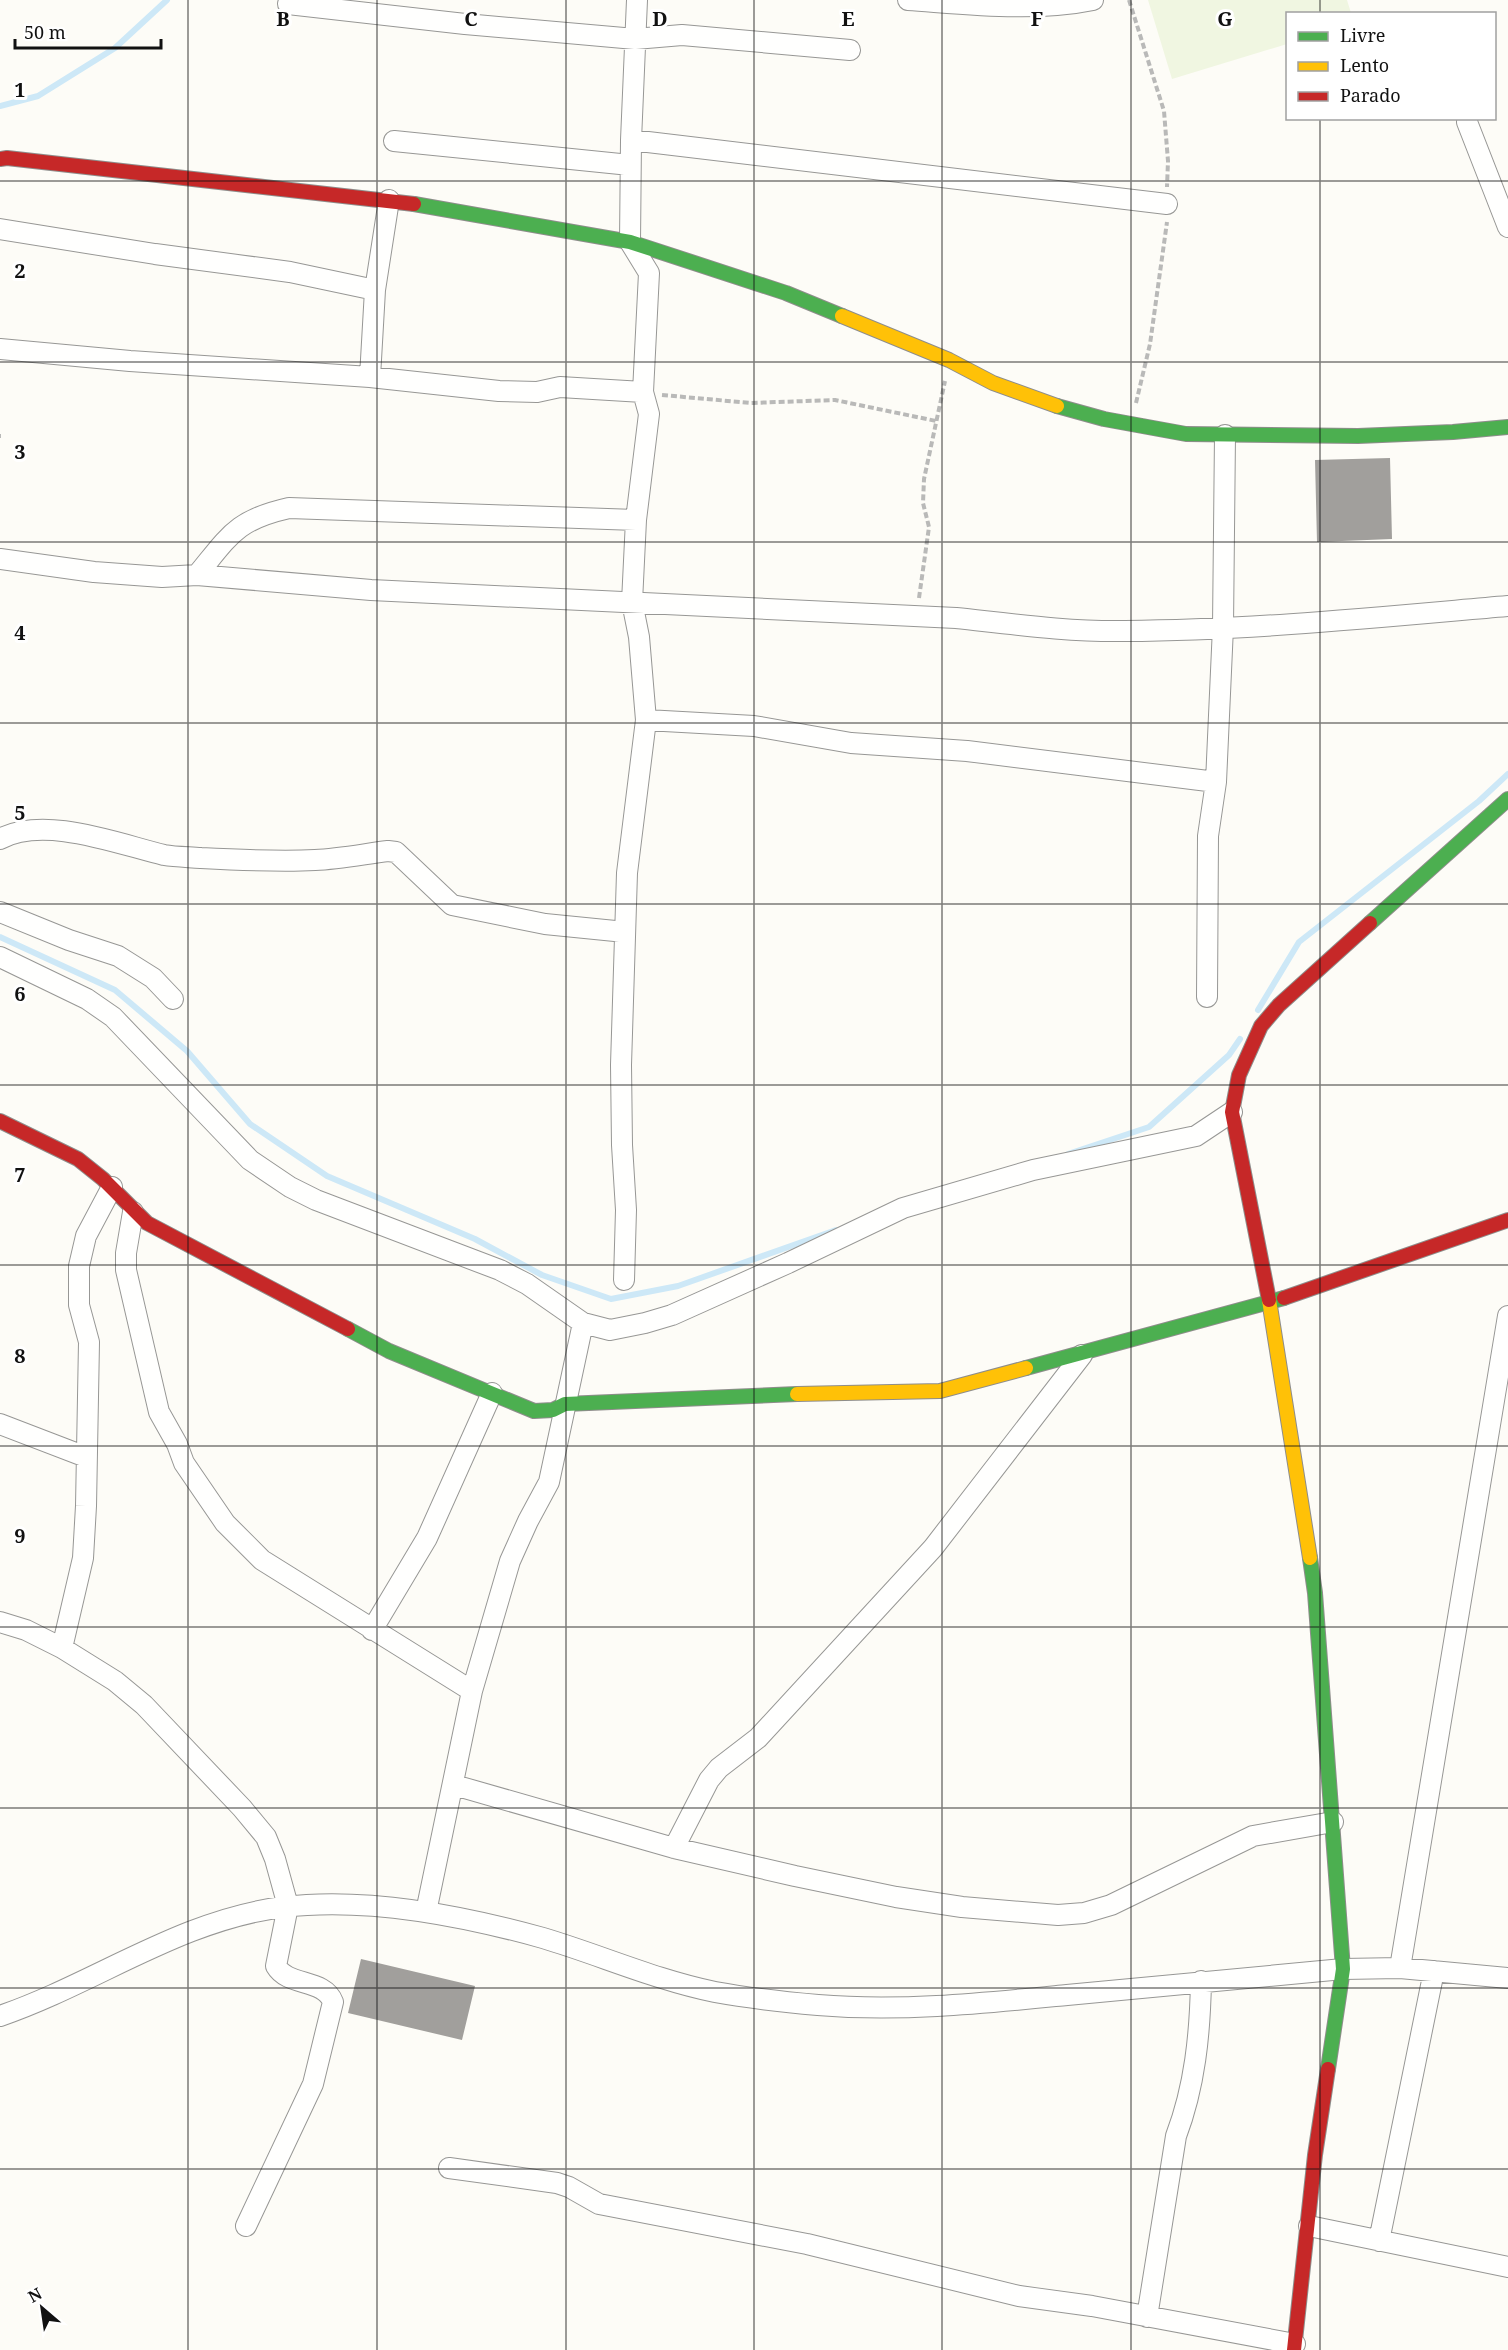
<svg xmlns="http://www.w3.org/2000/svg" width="1508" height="2350" viewBox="0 0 1508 2350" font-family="'Noto Serif',serif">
<rect width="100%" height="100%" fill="#fdfcf7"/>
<path fill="#f0f6e1" d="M1148 0H1347L1351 13 1288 14 1287 44 1172 79Z"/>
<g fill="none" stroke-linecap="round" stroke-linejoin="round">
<path stroke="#cde8f7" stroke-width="6" d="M0 106 38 96 115 48 167 0
M0 937 115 990 187 1051 250 1124 327 1176 475 1239 542 1275 611 1299 678 1286 836 1230
M1258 1010 1299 942 1479 801 1508 774
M1068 1154 1149 1127 1229 1055 1240 1039"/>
</g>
<path fill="#a19f9c" d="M1390 458 1392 539 1317 542 1315 460Z
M361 1959 475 1986 462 2040 348 2013Z"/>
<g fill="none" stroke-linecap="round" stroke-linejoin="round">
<defs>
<path id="street" d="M908 0C967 4 1035 12 1093 0
M288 4 465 24 635 39 682 35 850 50
M1467 122 1508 227
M631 140 1167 204
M394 141 630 165
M0 229 155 254 290 272 375 290
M0 349 130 361 370 377 499 391 537 392 560 387 643 392
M370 377 375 290 389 200
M0 559 94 572 162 577 197 575 371 590 956 618C1012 624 1069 632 1125 631 1253 630 1381 617 1508 606
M197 575C230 535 236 520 289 508L636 520
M646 720 754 726 851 743 967 751 1216 782
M0 839C44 815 118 844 164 855 176 857 189 857 201 858 239 860 277 862 315 860 339 859 364 854 388 851L396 852 452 905 545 924 625 932
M0 912 69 940 118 956 153 978 173 999
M0 957 87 999 113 1017 250 1160 290 1187 316 1200 500 1270 527 1284 583 1323 610 1330 645 1323 672 1315 788 1263 903 1208 1033 1170 1196 1136 1232 1112
M1207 997 1208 836 1216 782 1223 627 1225 435
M133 1212 126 1253V1270L159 1412 177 1444 184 1463 225 1523 262 1560 472 1691
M624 1280 626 1210 622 1145 621 1065 627 873 646 720 639 637 632 602 636 520 649 414 643 392 649 273 630 242 631 140 637 0
M0 1424 86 1457
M0 1622 26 1630 62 1648 115 1681 144 1705 242 1808 266 1837 275 1859 288 1906 276 1966C288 1987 324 1978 333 2002L313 2084 246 2226
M372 1630 427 1538 492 1393
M62 1648 83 1558 86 1506 89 1342 79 1305V1266L86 1236 112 1187
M454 1785 674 1848 795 1876 896 1897 962 1907 1058 1915 1084 1913 1111 1905 1253 1836 1333 1822
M674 1848 709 1780 719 1768 758 1738 933 1548 1082 1355
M426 1912 472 1691 510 1561 528 1521 549 1482 583 1323
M1400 1968 1508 1316
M0 2016C96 1983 180 1920 283 1907 365 1897 464 1916 543 1938 600 1955 656 1980 715 1992 748 1998 784 2002 818 2005 901 2012 985 2003 1067 1995 1159 1986 1251 1977 1343 1969L1400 1968 1508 1978
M449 2168 557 2183 569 2187 599 2204 807 2244 1019 2296 1092 2306 1295 2344
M1309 2226 1508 2267
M1379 2241 1434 1971
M1147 2317 1176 2136C1195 2086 1200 2034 1201 1981"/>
<path id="fast" d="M414 204 630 242 786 293 842 316
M1057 406 1104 419 1186 434 1358 436 1453 432 1508 427
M1370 923 1508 799
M348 1329 389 1351 534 1411 553 1410 565 1404 797 1394
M1026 1368 1284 1298
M1310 1558 1315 1593 1343 1969 1328 2069"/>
<path id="slow" d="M842 316 949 360 993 383 1057 406
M1269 1300 1310 1558
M797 1394 940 1391 1026 1368"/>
<path id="jam" d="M0 159 7 158 414 204
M0 1121 78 1159 103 1179 147 1223 348 1329
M1284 1298 1508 1220
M1269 1300 1232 1112 1239 1075 1261 1026 1279 1005 1370 923
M1294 2350 1315 2155 1328 2069"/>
</defs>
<use href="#street" stroke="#979795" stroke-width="22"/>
<use href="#fast" stroke="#8e8d8b" stroke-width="16"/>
<use href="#slow" stroke="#8e8d8b" stroke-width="16"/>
<use href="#jam" stroke="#8e8d8b" stroke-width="16"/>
<path stroke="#b9b9b8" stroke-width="4" stroke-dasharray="6 3" stroke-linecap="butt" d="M1129 0 1164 111 1168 161 1167 187
M662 395 751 403 835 400 936 421
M1136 403 1150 344 1167 222
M0 436H1
M919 598 929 527 923 503 924 479 945 381"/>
<use href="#street" stroke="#fffffe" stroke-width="20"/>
<use href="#fast" stroke="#4caf50" stroke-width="14"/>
<use href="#slow" stroke="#ffc107" stroke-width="14"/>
<use href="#jam" stroke="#c62828" stroke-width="14"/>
</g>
<path fill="none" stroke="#111" stroke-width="1.5" stroke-opacity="0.55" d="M188 0V2350M377 0V2350M566 0V2350M754 0V2350M942 0V2350M1131 0V2350M1320 0V14M1320 118V2350M0 181H1508M0 362H1508M0 542H1508M0 723H1508M0 904H1508M0 1085H1508M0 1265H1508M0 1446H1508M0 1627H1508M0 1808H1508M0 1988H1508M0 2169H1508"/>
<g font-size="20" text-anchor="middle" font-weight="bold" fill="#111" stroke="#fff" stroke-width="6" stroke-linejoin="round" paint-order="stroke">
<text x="283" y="26">B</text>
<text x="471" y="26">C</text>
<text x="660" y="26">D</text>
<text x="848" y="26">E</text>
<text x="1037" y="26">F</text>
<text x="1225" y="26">G</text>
<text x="20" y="97">1</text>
<text x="20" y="278">2</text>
<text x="20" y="459">3</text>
<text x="20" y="640">4</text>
<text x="20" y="820">5</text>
<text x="20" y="1001">6</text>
<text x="20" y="1182">7</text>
<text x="20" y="1363">8</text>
<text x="20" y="1543">9</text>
</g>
<rect x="1286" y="12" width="210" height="108" fill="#ffffff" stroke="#a0a0a0" stroke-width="1.5"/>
<rect x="1298" y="32" width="30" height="9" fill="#4caf50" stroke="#a0a0a0" stroke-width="1.5"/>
<text x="1340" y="42" font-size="18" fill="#111111">Livre</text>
<rect x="1298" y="62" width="30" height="9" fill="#ffc107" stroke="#a0a0a0" stroke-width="1.5"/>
<text x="1340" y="72" font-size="18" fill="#111111">Lento</text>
<rect x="1298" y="92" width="30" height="9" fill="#c62828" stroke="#a0a0a0" stroke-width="1.5"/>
<text x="1340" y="102" font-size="18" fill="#111111">Parado</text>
<g transform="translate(42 2308) rotate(331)" stroke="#ffffff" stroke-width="4.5" paint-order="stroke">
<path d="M0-4.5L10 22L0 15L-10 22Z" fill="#111111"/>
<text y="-9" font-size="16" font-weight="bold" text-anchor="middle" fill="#111111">N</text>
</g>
<path d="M15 39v9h146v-9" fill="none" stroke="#111111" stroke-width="3"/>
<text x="24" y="39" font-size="18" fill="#111111" stroke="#ffffff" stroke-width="4.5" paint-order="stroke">50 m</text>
</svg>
